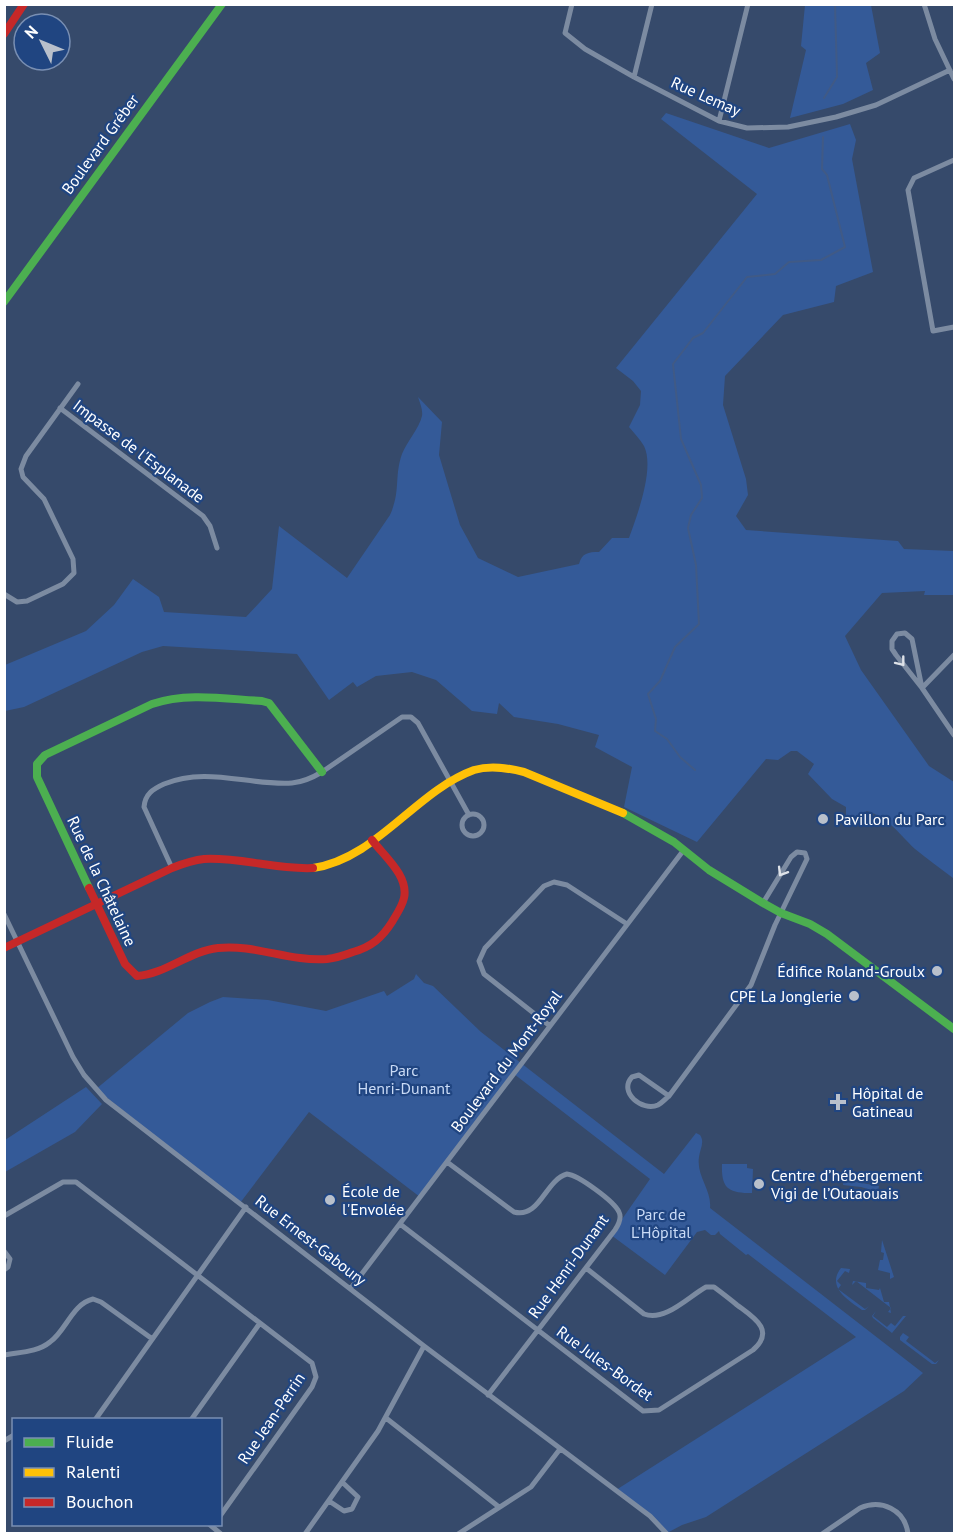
<svg xmlns="http://www.w3.org/2000/svg" width="959" height="1538" viewBox="0 0 959 1538" font-family="'PT Sans',sans-serif">
<rect width="100%" height="100%" fill="#364a6b"/>
<path fill="#345a98" d="M805 5H871L880 53 866 63 873 90 843 104 790 118 806 50 801 46Z
M666 113 769 148 850 124 856 140 852 159 873 272 836 286 834 302 783 315 725 376 723 405 746 479 748 495 736 516 746 530 898 541 904 549 954 551V595H924L925 591 882 593 845 636 861 670 929 766 954 782V882L953 878C940 868 927 859 915 849 899 834 889 818 867 811L854 820 846 818V807L832 799 808 774 814 764 797 751H791L778 760 766 759 697 842 624 807 632 767 595 747 599 735 558 724 514 717 499 703 497 714 472 711 436 680 412 672 376 676 357 687 353 682 329 700 297 654 163 646 142 652 24 707 5 711V665L86 631 114 605 133 579 159 597 164 612 246 617 272 589 279 526 347 578 390 515C401 491 394 476 402 454 407 441 419 429 422 416 423 410 420 403 418 397L442 422 439 455 460 525 478 558 518 577 579 564C582 553 588 552 599 552L612 538H629C637 516 655 468 644 446 640 439 634 433 629 427L640 405 641 391 633 381 616 368 757 194 661 119Z
M416 974 424 983 433 986 481 1032 664 1174 696 1133 700 1135C705 1142 700 1149 699 1157 696 1176 712 1190 710 1208L923 1373 904 1391 706 1517 682 1525 667 1533 616 1490 856 1337 748 1254 746 1255 720 1234 719 1231 715 1235H711L705 1230 697 1232 665 1275 611 1235 650 1179 514 1074 420 1197 309 1112 240 1203 96 1089 188 1013 210 1002 223 997 268 1000 326 1011 384 991 387 996 414 979Z
M86 1087 102 1104 75 1132 5 1172V1140Z
M722 1164H747V1168L753 1169 752 1193C729 1193 721 1189 722 1164Z
M844 1180 879 1186 878 1192 861 1187 843 1185Z
M882 1240 894 1277 890 1279V1273L878 1270 880 1260H883L884 1253 881 1252Z
M841 1268 850 1269 849 1273 845 1271 837 1281 841 1285 838 1289 865 1309 869 1306 865 1310H862C848 1300 826 1287 841 1268Z
M853 1281 866 1283V1288L879 1290 880 1288 884 1302H889L891 1313 888 1312 891 1308 856 1281 852 1285Z
M876 1311 873 1316 887 1327 891 1323 895 1326 903 1316H906L892 1333 873 1318 872 1316Z
M903 1333 909 1337 906 1341 935 1363 939 1360 936 1364H932L900 1340V1337Z"/>
<g fill="none" stroke-linecap="round" stroke-linejoin="round">
<path stroke="#405a86" stroke-width="2" d="M824 98 837 77 835 4
M695 770 680 757 667 739 655 731 656 719 648 694 660 681 675 647 699 624 696 565 688 528 691 515 702 498 701 485 681 439 673 364 693 338 703 333 747 277 775 274 789 262 821 260 845 247 827 175 822 169 823 137"/>
<path stroke="#7c8ba1" stroke-width="5" d="M572 4 565 33 585 49 634 77 719 121 747 128 788 127 836 117 876 105 950 70
M924 4 935 39 954 79
M634 77 652 4
M719 121 748 4
M954 160 914 178 908 190 933 331 954 327
M60 408 203 516 210 526 217 548
M4 594 17 602 27 601 63 584 74 573 73 559 44 499 23 477 21 469 26 456 78 384
M922 688 912 639 905 633 897 634 892 641V649L896 655 922 688 954 735
M922 688 954 655
M462 825a11 11 0 1 1 22 0a11 11 0 1 1-22 0Z
M172 868 144 807C145 794 153 789 164 784 207 766 249 786 292 783 303 782 312 778 322 772L402 717H411L418 723 469 815
M4 914 73 1057 84 1075 106 1100 424 1346 650 1516 667 1534
M550 1026 484 974 479 961 485 948 544 886 554 882 567 885 627 924
M669 1096 639 1075 632 1077C618 1092 642 1112 658 1105 662 1103 665 1099 669 1096L751 985 775 925 807 859 805 853 797 852 791 857 763 903
M447 1162 514 1212C540 1219 545 1180 567 1174 578 1175 614 1201 619 1212 622 1218 619 1224 615 1230L488 1395
M4 1216 63 1182H76L312 1363 316 1377 312 1387 220 1516
M400 1224 643 1411 659 1410 753 1350C776 1330 753 1317 737 1305 730 1299 722 1293 714 1287H706C688 1297 665 1322 644 1314L586 1268
M4 1251 10 1259 8 1267 4 1270
M351 1288 683 851
M4 1355C20 1352 38 1352 50 1342 66 1331 72 1304 93 1299L101 1302 151 1338
M386 1418 499 1507
M95 1420 246 1207
M191 1420 260 1323
M4 1441 14 1435
M329 1501 344 1511 352 1509 358 1497 342 1482
M209 1524 221 1534
M305 1534 378 1431 424 1346
M458 1534 531 1487 560 1449
M822 1534 860 1508C881 1499 905 1509 908 1534"/>
<path stroke="#4caf50" stroke-width="8" d="M4 302 222 4
M623 813 674 842 709 870 763 903 781 913 810 924 827 934 954 1029
M89 888 37 777V764L45 755 152 704C187 692 226 699 262 701L269 703 322 772"/>
<path stroke="#ffc107" stroke-width="8" d="M313 868C376 859 416 791 474 770 491 765 508 768 524 772L623 813"/>
<path stroke="#c62828" stroke-width="8" d="M4 34 24 4
M89 888 125 964 137 976C166 974 189 951 218 948 255 944 290 962 327 959 336 958 345 955 353 952 371 947 382 938 392 922 396 915 402 907 404 898 409 876 384 856 372 840
M4 948 172 868C182 864 193 860 204 859 241 857 277 870 313 868"/>
</g>
<defs><path id="oneway-chevron" d="M-2-3.5L2.5 0L-2 3.5" fill="none" stroke-width="1.6" stroke-linecap="round" stroke-linejoin="round" transform="scale(1.5)"/></defs>
<g stroke="#dee2e8">
<use href="#oneway-chevron" transform="translate(901 662) rotate(52)"/>
<use href="#oneway-chevron" transform="translate(782 872) rotate(121)"/>
</g>
<g fill="#b9c0cb" stroke="#204581" stroke-width="2">
<circle cx="823" cy="819" r="6"/>
<circle cx="937" cy="971" r="6"/>
<circle cx="854" cy="996" r="6"/>
<path d="M835 1093h6v6h6v6h-6v6h-6v-6h-6v-6h6z"/>
<circle cx="759" cy="1184" r="6"/>
<circle cx="330" cy="1200" r="6"/>
</g>
<g text-anchor="middle" dominant-baseline="central" stroke-width="4.5" stroke-linejoin="round" paint-order="stroke">
<g font-size="16" fill="#fff" stroke="#204581">
<text transform="translate(706 96) rotate(24)">Rue Lemay</text>
<text transform="translate(100 144) rotate(-54)">Boulevard Gréber</text>
<text transform="translate(139 451) rotate(37)">Impasse de l'Esplanade</text>
<text transform="translate(102 881) rotate(65)">Rue de la Châtelaine</text>
<text transform="translate(506 1061) rotate(-53)">Boulevard du Mont-Royal</text>
<text transform="translate(311 1240) rotate(38)">Rue Ernest-Gaboury</text>
<text transform="translate(568 1266) rotate(-54)">Rue Henri-Dunant</text>
<text transform="translate(605 1363) rotate(36)">Rue Jules-Bordet</text>
<text transform="translate(271 1418) rotate(-56)">Rue Jean-Perrin</text>
</g>
<g font-size="16" fill="#fff" stroke="#204581" text-anchor="start">
<text x="835" y="819">Pavillon du Parc</text>
<text x="925" y="971" text-anchor="end">Édifice Roland-Groulx</text>
<text x="842" y="996" text-anchor="end">CPE La Jonglerie</text>
<text x="852" y="1093">Hôpital de<tspan x="852" dy="18">Gatineau</tspan></text>
<text x="771" y="1175">Centre d’hébergement<tspan x="771" dy="18">Vigi de l’Outaouais</tspan></text>
<text x="342" y="1191">École de<tspan x="342" dy="18">l'Envolée</tspan></text>
</g>
<g font-size="16" fill="#cadbf6" stroke="#204581">
<text x="404" y="1070">Parc<tspan x="404" dy="18">Henri-Dunant</tspan></text>
<text x="661" y="1214">Parc de<tspan x="661" dy="18">L'Hôpital</tspan></text>
</g>
</g>
<rect width="959" height="1538" fill="none" stroke="#ffffff" stroke-width="12"/>
<rect x="12" y="1418" width="210" height="108" fill="#204581" stroke="#798fb3" stroke-width="1.5"/>
<rect x="24" y="1438" width="30" height="9" fill="#4caf50" stroke="#798fb3" stroke-width="1.5"/>
<text x="66" y="1448" font-size="18" fill="#ffffff">Fluide</text>
<rect x="24" y="1468" width="30" height="9" fill="#ffc107" stroke="#798fb3" stroke-width="1.5"/>
<text x="66" y="1478" font-size="18" fill="#ffffff">Ralenti</text>
<rect x="24" y="1498" width="30" height="9" fill="#c62828" stroke="#798fb3" stroke-width="1.5"/>
<text x="66" y="1508" font-size="18" fill="#ffffff">Bouchon</text>
<g transform="translate(42 42) rotate(313)"><circle r="28" fill="#204581" stroke="#798fb3" stroke-width="1.5"/>
<path d="M0-4.5L10 22L0 15L-10 22Z" fill="#b9c0cb"/>
<text y="-9" font-size="16" font-weight="bold" text-anchor="middle" fill="#ffffff">N</text>
</g>
</svg>
